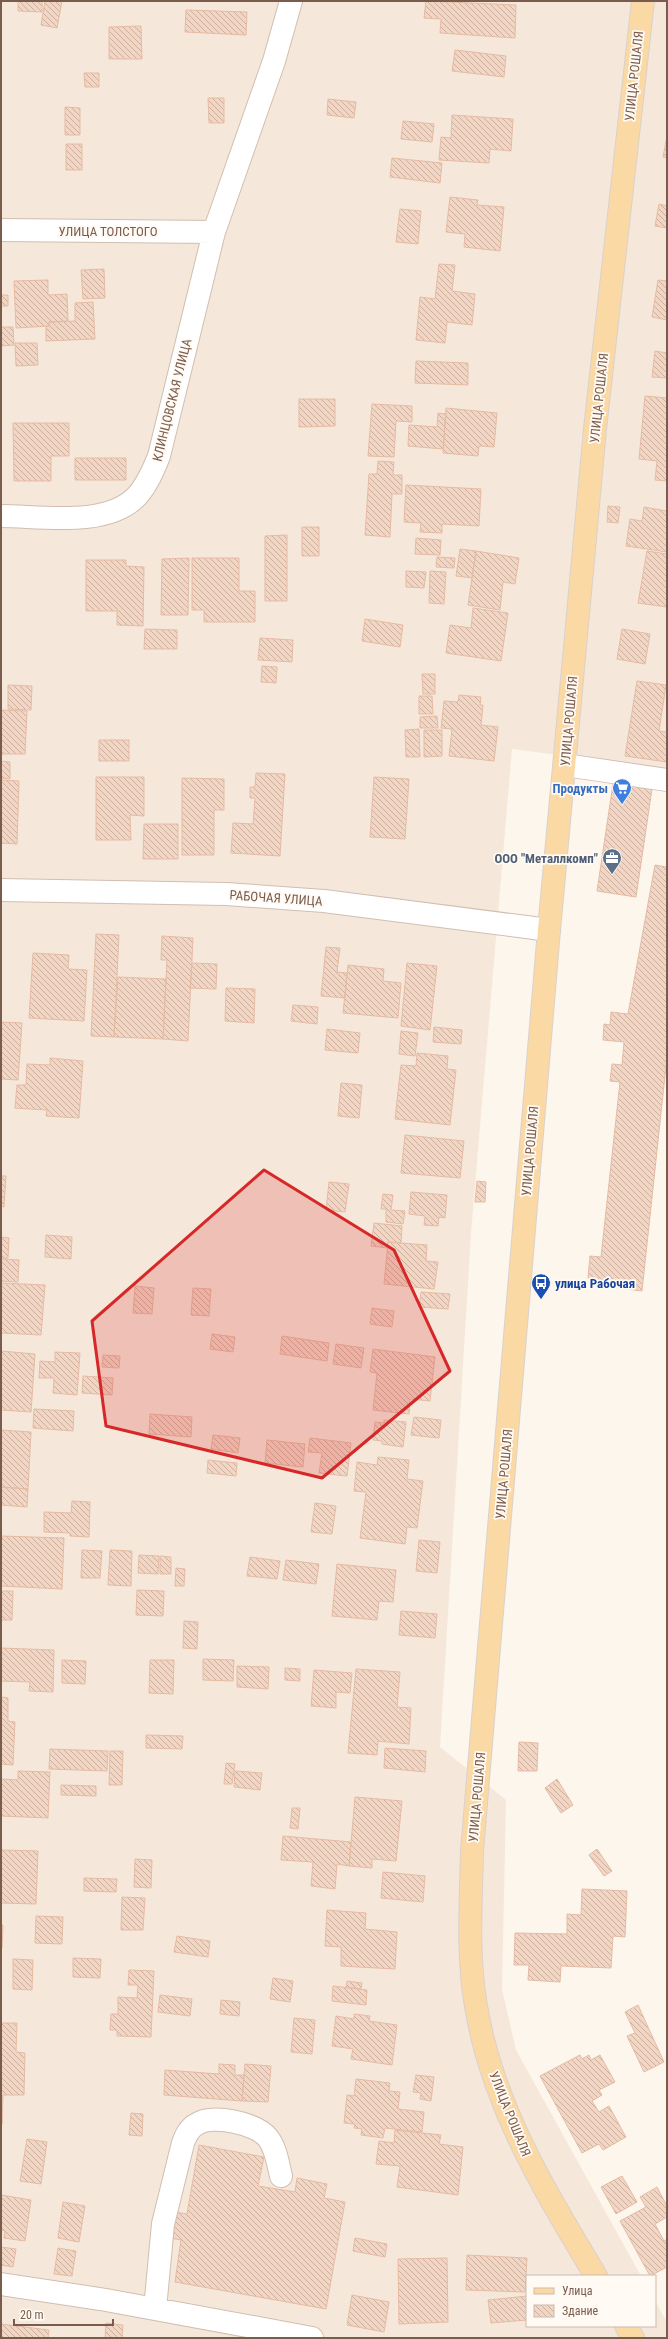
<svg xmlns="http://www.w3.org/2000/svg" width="668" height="2339" viewBox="0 0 668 2339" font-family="'Roboto Condensed',sans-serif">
<defs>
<pattern id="building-back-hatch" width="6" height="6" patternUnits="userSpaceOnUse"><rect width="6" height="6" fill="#f3d5c3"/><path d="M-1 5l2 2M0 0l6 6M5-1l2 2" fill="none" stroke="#cab0a1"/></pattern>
</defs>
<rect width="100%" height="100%" fill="#fdf6ec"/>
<path fill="#f5e8da" d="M1 1H667V769L512 749 471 1233 440 1747 506 1800 502 1989 516 2050 641 2276H527V2326H655V2301L667 2322V2338H1Z"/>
<path fill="url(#building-back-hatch)" stroke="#e6bba3" d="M18 1H42V12L18 11Z
M45 1H62L57 28 41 25Z
M426 1 516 5 515 38 440 33 441 19 424 18Z
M186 10 247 12 246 35 185 32Z
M141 26 142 59H109V27Z
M455 50 506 56 504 77 452 71Z
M84 73H99V87H85Z
M208 98H224V123H209Z
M328 99 356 102 354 118 327 115Z
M65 107 80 108V135H65Z
M452 115 513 119 511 151 490 149 489 163 439 160 441 137 451 138Z
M403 121 434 124 432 142 401 139Z
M667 136V158L663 157Z
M66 144H82V170H66Z
M392 158 442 163 440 183 390 177Z
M450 197 478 200 477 205 504 207 500 251 464 247 465 234 446 232Z
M659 204 667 206V228L655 226Z
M400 209 421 211 418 244 396 242Z
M439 264 455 265 452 291 475 294 472 325 447 322 445 343 416 340 420 297 435 299Z
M104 269 105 298 83 299 81 270Z
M48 280V295L67 294 68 321 49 322V326L16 328 14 281Z
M658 280 667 281V320L652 317Z
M1 295H8V306H1Z
M93 302 95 339 46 341V326H49V322L75 321V303Z
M1 327H13L14 345 1 346Z
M15 343H37L38 365 16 366Z
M655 351 667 353V378L652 377Z
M416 361 468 363V385L415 383Z
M645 396 667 398V481L655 480 657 461 639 459Z
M299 399H335V426L299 427Z
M372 404 412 406V422L396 421 394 457 368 456Z
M446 408 497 413 494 447 479 446 478 456 443 453Z
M438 413 446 414 443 449 408 446 409 425 437 427Z
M13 423H69V456H51V481H14Z
M75 458H126V480H75Z
M378 461 394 462 393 475H402V494H392L390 537 365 535 369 474H377Z
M406 485 481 489 479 526 442 524V533L420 532 421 523 404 522Z
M608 506 620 507 618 523 607 522Z
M644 507 667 511V552L626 546 630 519 642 521Z
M302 527H319V556H302Z
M287 535V601H265V536Z
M416 538 441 540 440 555 415 554Z
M460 549 476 551 472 578 456 576Z
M476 551 519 558 515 584 503 582 500 610 468 605Z
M647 551 667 554V607L638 603Z
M437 557 455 558 454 568 436 567Z
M189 558 188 615H161L162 559Z
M192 558H239V591H255V622H204V610H192Z
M86 560H126V566L144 567 143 626 117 625V611H86Z
M406 571 426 572 424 588 406 587Z
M430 571 446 572 444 604 429 603Z
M473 608 508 613 501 661 446 653 450 625 471 628Z
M365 619 403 625 400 647 362 641Z
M145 629 177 630V649H144Z
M622 629 650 634 645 664 617 659Z
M260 638 293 640 292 662 258 660Z
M262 666 277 667 276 683 261 682Z
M422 674H435V694H423Z
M637 681 666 685 659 731 667 732V762L625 756Z
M8 685 32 686 31 710 8 709Z
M459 695 481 697 480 705H483L481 725 498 727 494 761 449 756 452 729 441 728 444 701 458 702Z
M419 696H432L433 714H419Z
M1 710 27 711 25 754H1Z
M437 716 438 728H420V717Z
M419 729 420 757H406L405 730Z
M424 730H442V756L424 757Z
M99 740H129V761H99Z
M1 761 10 762V779L1 778Z
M256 773 285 774 280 856 231 853 233 823 253 824 255 798H250V787H255Z
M96 777H144V816L130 815 131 840H96Z
M374 777 409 779 405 839 370 837Z
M182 778 224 779V810H214V855H182Z
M1 780 19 781 17 844 1 843Z
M613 784 652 789 636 897 597 891Z
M144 824H178V859H143Z
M655 865 667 867V1057L642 1291 598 1285 599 1279 588 1278 590 1256 601 1257 620 1082 610 1081 612 1064 622 1065 624 1042 603 1040 604 1024 610 1025 611 1012 628 1014Z
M96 934 119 935 114 1037 91 1036Z
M162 936 193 938 188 1041 163 1039 167 960H161Z
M326 947 340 948 337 972 347 973 345 998 321 996Z
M33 953 69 955 68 969 87 970 84 1021 29 1018Z
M192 963 217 964 216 989 190 988Z
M407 963 437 966 430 1030 401 1026Z
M348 965 384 969 383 981 401 983 398 1018 343 1013Z
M118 977 166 979 163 1039 114 1037Z
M226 988 255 989 254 1023 225 1021Z
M293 1005 318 1007 317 1024 291 1021Z
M1 1022 22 1023 18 1080 1 1079Z
M434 1027 462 1030 461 1044 433 1042Z
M327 1029 360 1033 358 1053 325 1050Z
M401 1031 418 1033 415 1056 399 1054Z
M417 1053 448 1056 447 1069 456 1070 450 1125 395 1119 401 1065 416 1066Z
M50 1058 83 1061 79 1118 46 1116 47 1110 15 1108 17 1085H26L27 1064 50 1065Z
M341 1083 362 1085 359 1118 338 1116Z
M405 1135 464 1141 460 1178 401 1173Z
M1 1176H6L4 1207 1 1206Z
M477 1181 486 1182 485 1202H475Z
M329 1182 349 1184 345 1212 326 1210Z
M411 1192 447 1195 445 1218 439 1217 438 1226 424 1225 425 1216 409 1214Z
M383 1194 393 1195 391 1210 405 1211 403 1224 386 1222V1209H381Z
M374 1223 402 1226 401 1243 388 1242 387 1248 371 1246Z
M46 1235 72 1237 71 1259 45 1257Z
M1 1237 9 1238 8 1258H1Z
M388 1242 427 1245 426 1261 438 1262 434 1289 384 1284Z
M1 1259 19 1260 18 1282 1 1281Z
M1 1283 45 1285 41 1335 1 1333Z
M135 1286 154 1288 152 1314 133 1313Z
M193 1288 211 1289 209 1316 191 1315Z
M421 1292 450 1294 448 1309 419 1307Z
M372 1308 394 1311 392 1327 370 1324Z
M212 1334 235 1337 233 1352 210 1349Z
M282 1336 329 1343 327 1361 280 1354Z
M336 1344 364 1348 361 1368 333 1364Z
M373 1349 435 1357 430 1401 410 1399 409 1414 373 1410 377 1373 370 1372Z
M1 1351 35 1354 31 1412 1 1410Z
M55 1352 80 1353 77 1395 53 1393 54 1378H39L40 1361 55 1362Z
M103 1355 120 1356 119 1368 102 1367Z
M83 1376 113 1378 112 1395 82 1393Z
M34 1409 74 1411 73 1431 33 1428Z
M150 1414 192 1417 191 1437 149 1434Z
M414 1417 441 1420 439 1438 411 1435Z
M384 1420 406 1422 403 1447 382 1444V1441L373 1440 375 1422 384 1423Z
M1 1430 31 1432 28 1489 1 1487Z
M213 1435 240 1438 238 1453 211 1449Z
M310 1438 351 1443 347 1476 319 1473 322 1453 308 1452Z
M267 1440 305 1444 303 1467 265 1463Z
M378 1457 409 1460 407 1479 423 1481 417 1528 407 1527 405 1544 360 1538 366 1492 354 1491 357 1462 377 1465Z
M208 1460 237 1463 236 1476 207 1473Z
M1 1487 28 1489 27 1507 1 1505Z
M72 1501 90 1502 89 1537 70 1536V1533L44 1532V1512L71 1513Z
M315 1503 336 1506 332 1534 311 1532Z
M1 1536 64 1538 62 1589 1 1586Z
M419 1540 440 1542 437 1573 416 1571Z
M82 1550 102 1551 100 1578H81Z
M110 1550 132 1551 131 1586 108 1585Z
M139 1555 159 1556 158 1574 138 1573Z
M160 1556 171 1557V1574H160Z
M250 1557 280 1561 277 1579 247 1576Z
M286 1560 319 1564 316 1584 283 1580Z
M337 1564 396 1570 393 1602 379 1601 377 1620 332 1616Z
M176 1568 185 1569 184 1586H175Z
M137 1590 164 1591 163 1616 136 1615Z
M1 1591H13L12 1620H1Z
M401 1611 437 1614 435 1638 399 1635Z
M184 1621 198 1622 197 1649 183 1648Z
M1 1648 54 1650 53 1692 29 1691 30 1682 1 1681Z
M203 1659 234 1660 233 1681 203 1680Z
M62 1660 86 1661 85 1684 62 1683Z
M150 1660H174L173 1694 149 1693Z
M237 1666 269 1667 268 1689 237 1687Z
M285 1668 300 1669V1681L285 1680Z
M356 1669 400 1672 397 1707 411 1708 409 1744 378 1741 377 1755 348 1753Z
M314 1670 352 1673 350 1693 336 1692V1708L311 1706Z
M1 1697 8 1698V1721L15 1722 13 1765 1 1764Z
M146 1735 183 1736 182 1749 146 1748Z
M519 1742 538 1743 537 1771H518Z
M385 1748 426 1751 425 1772 384 1768Z
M50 1749 108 1751 107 1771 49 1769Z
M110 1751H123L122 1785H109Z
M226 1763 235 1764 232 1784H224Z
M18 1771 50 1772 48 1818 1 1816V1779L18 1780Z
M235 1771 262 1773 260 1790 234 1787Z
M557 1779 573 1805 561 1813 545 1788Z
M61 1785 96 1786V1796L61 1795Z
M355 1797 402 1801 396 1861 372 1859V1868L349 1866Z
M292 1808H300L298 1829 290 1828Z
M283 1836 351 1842 349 1866 337 1864 335 1889 311 1886 313 1862 281 1860Z
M597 1849 612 1871 604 1876 589 1855Z
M1 1850 38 1851 36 1904 1 1903Z
M135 1859 152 1860 151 1888 134 1887Z
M383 1872 425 1876 423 1902 381 1898Z
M84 1878 117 1879 116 1892 84 1891Z
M582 1889 627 1891 625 1937 613 1936 611 1968 561 1966 560 1982 528 1980 529 1965H514L515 1933 567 1934V1914L581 1915Z
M122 1897 145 1898 143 1930H121Z
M327 1910 366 1913 365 1929 397 1932 395 1969 341 1966V1947L325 1946Z
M36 1916 63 1917 62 1944 35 1943Z
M1 1925H3L2 1948H1Z
M177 1936 210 1941 208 1957 174 1952Z
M73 1958 101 1959 100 1978 73 1977Z
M13 1959 33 1960 32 1990 13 1989Z
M129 1970 154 1971 151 2037 117 2036V2030H110L111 2014H118V1997L137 1998 138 1985H128Z
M273 1978 293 1981 290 2002 270 1999Z
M347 1981 362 1983 361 1989 346 1987Z
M333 1986 367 1990 366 2005 332 2001Z
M160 1995 192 1999 190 2016 158 2012Z
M221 2000 240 2002 239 2016 220 2014Z
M638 2005 664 2062 644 2072 627 2036 635 2033 625 2012Z
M354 2014 370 2016 369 2021 397 2025 392 2065 351 2059 353 2049 332 2046 336 2016 354 2019Z
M294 2018 315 2020 312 2054 291 2052Z
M1 2023H17L16 2052 25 2053 24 2095H3L2 2124Z
M580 2055 582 2059 589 2055 591 2060 600 2055 615 2082 599 2090 602 2095 592 2101 599 2112 609 2106 626 2137 603 2150 599 2144 582 2153 540 2076Z
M219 2064 235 2065V2075H244L242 2101 164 2095 165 2070 219 2074Z
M245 2064 271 2066 268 2102 242 2101Z
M416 2075 434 2077 431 2101 420 2099 421 2093 413 2092Z
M356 2079 390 2083 389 2091 400 2092 398 2109 424 2112 422 2132 385 2128 383 2138 361 2135 362 2129 354 2128 355 2124 344 2123 347 2095 354 2096Z
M131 2113 143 2114 142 2136 129 2135Z
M395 2130 441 2135 439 2144 463 2147 458 2195 397 2187 400 2166 376 2164 379 2141 394 2143Z
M27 2139 47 2142 41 2184 20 2181Z
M199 2145 264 2157 258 2186 295 2192 297 2178 327 2184 324 2198 345 2202 326 2309 175 2282 181 2240 170 2238 174 2212 187 2214Z
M622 2176 637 2202 616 2214 601 2187Z
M657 2187 667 2206V2217L655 2224 664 2241 667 2239V2267L650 2276 620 2221 646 2207 640 2197Z
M1 2195 31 2200 25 2241 4 2238 5 2231 1 2230Z
M63 2202 85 2206 79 2242 58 2238Z
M355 2238 387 2244 385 2257 353 2251Z
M1 2247 16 2249 13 2267 1 2265Z
M58 2248 76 2251 72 2276 54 2274Z
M467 2255 527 2258 525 2292 466 2290Z
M447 2258 448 2322 399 2324 398 2259Z
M352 2295 389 2302 384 2332 347 2325Z
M527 2296V2320L491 2323 488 2300Z
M106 2323 123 2325 122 2338H105Z
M1 2324 49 2330 48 2338H1Z"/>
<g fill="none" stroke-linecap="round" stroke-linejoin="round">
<defs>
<path id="minor" d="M1 230 214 232
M1 516C40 516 107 528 137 496 147 485 153 471 159 456L214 232 274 61 291 1
M565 765 667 780
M1 890 226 894 324 901 549 930
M1 2284 106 2300 312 2338
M155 2309 163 2224 183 2143C186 2135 189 2128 197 2124 213 2114 256 2123 268 2138 276 2148 278 2164 281 2176"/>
<path id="major" d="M596 2276C545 2191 492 2105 476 2006 467 1955 471 1902 472 1851L549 930 595 429 643 1
M626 2326 633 2338"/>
</defs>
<use href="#minor" stroke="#d1beb0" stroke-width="24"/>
<use href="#major" stroke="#dad1cd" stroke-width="24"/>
<use href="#minor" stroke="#fff" stroke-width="22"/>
<use href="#major" stroke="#fbd9a5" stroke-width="22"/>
</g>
<path fill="#d62828" fill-opacity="0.2" stroke="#d62828" stroke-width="3" stroke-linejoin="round" d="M264 1170 394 1250 450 1371 322 1478 106 1426 92 1321Z"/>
<defs>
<symbol id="supermarket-pin" viewBox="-11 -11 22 30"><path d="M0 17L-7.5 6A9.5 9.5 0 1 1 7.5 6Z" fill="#3f7fe0" stroke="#fffaf3"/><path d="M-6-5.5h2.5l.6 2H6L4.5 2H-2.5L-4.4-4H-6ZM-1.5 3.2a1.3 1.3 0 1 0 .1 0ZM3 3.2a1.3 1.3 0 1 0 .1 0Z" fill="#fff"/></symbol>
<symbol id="office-pin" viewBox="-11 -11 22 30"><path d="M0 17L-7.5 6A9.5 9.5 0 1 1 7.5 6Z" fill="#5c6f8a" stroke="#fffaf3"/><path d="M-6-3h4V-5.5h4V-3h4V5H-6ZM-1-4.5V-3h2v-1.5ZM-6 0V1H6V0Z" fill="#fff"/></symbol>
<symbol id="bus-pin" viewBox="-11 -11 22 30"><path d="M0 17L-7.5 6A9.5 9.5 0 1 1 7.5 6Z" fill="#1a4fb4" stroke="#fffaf3"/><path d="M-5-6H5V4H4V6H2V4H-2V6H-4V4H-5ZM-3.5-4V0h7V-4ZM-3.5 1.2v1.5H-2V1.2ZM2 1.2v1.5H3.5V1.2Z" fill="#fff"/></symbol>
</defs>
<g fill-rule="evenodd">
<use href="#supermarket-pin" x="611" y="777" width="22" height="30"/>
<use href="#office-pin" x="601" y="847" width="22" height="30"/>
<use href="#bus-pin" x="530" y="1272" width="22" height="30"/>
</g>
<g text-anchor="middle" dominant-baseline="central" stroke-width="3.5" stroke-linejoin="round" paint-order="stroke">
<g font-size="13" fill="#7a5c4d" stroke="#fffaf3">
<text transform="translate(634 76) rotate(-84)">УЛИЦА РОШАЛЯ</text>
<text x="108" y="231">УЛИЦА ТОЛСТОГО</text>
<text transform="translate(599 398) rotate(-84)">УЛИЦА РОШАЛЯ</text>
<text transform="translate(172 400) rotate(-76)">КЛИНЦОВСКАЯ УЛИЦА</text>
<text transform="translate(569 721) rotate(-85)">УЛИЦА РОШАЛЯ</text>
<text transform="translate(276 898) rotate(4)">РАБОЧАЯ УЛИЦА</text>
<text transform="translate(530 1151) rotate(-85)">УЛИЦА РОШАЛЯ</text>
<text transform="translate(504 1474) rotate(-85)">УЛИЦА РОШАЛЯ</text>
<text transform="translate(477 1797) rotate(-85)">УЛИЦА РОШАЛЯ</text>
<text transform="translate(510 2114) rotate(68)">УЛИЦА РОШАЛЯ</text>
</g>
<g font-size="13" font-weight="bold" fill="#366cbe" stroke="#fffaf3" text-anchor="end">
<text x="608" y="788">Продукты</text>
</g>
<g font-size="13" font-weight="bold" fill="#4e5e75" stroke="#fffaf3" text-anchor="end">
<text x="598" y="858">ООО "Металлкомп"</text>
</g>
<g font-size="13" font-weight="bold" fill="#164399" stroke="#fffaf3" text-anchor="start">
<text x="555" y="1283">улица Рабочая</text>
</g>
</g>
<rect width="668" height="2339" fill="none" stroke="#7a5c4d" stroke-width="4"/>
<rect x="526" y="2275" width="130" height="52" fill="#fffaf3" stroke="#cabbb1"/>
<rect x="534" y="2288" width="20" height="6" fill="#fbd9a5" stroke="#cabbb1"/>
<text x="562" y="2295" font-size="12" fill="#7a5c4d">Улица</text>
<rect x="534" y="2305" width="20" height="12" fill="url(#building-back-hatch)" stroke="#cabbb1"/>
<text x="562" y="2315" font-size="12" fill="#7a5c4d">Здание</text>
<path d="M14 2319v6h99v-6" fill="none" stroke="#7a5c4d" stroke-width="2"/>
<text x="20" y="2319" font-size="12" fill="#7a5c4d" stroke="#fffaf3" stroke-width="3" paint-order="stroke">20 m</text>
</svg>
